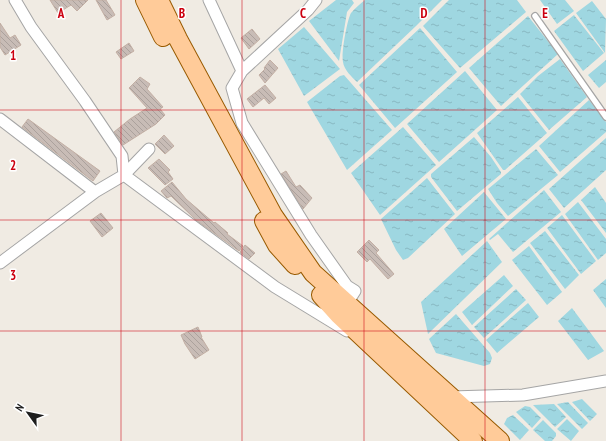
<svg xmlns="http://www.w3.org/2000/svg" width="606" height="441" viewBox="0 0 606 441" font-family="'PT Sans Narrow',sans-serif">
<defs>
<pattern id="water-ripples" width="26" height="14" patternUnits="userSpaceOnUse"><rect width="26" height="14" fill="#9fd7e1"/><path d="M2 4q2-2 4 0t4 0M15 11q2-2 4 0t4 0" fill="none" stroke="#88b8c1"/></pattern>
<pattern id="building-back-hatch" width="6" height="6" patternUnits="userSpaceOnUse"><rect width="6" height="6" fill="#c8bcb6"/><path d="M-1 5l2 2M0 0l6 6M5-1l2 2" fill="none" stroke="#aba19c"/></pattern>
</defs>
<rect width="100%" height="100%" fill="#f0ebe3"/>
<path fill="url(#water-ripples)" d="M336 0H352L354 3 347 12 339 61 309 21Z
M365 0H442L416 26 357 82C352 77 344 70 343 62 341 54 347 20 351 13 355 8 360 4 365 0Z
M449 0H517L526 12 460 68 423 26Z
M540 0H565L574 11 557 24Z
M592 1 606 19 605 53 576 13Z
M574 15 604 53 583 71 554 31Z
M528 16 558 54 501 106 469 68Z
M304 27 340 69 304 96 278 49Z
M420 28 457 72 395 128 359 85Z
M560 59 587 97 549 130 520 94 538 76Z
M606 60V82L599 88 588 75Z
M465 71 497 110 439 162 407 124Z
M344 75 392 130 347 170 307 102 340 76Z
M518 97 547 133 505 170H503L477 133Z
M589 100 606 122V132L560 172 539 146Z
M403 127 436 165 380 215 351 173Z
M474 137 491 157 501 172V174L457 211 431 177V174Z
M606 138V170L564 208 549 189Z
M536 149 558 175 508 216 497 203 488 189Z
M427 178 455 214 408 258 403 260 396 250 381 219Z
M595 187 606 203V233L581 200Z
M544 190 561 212 513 252 498 234 490 240 489 239Z
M484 192 506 219 462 256 444 229Z
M578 202 606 239V253L598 260 565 214Z
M562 215 596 261 581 274 547 228Z
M545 231 579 275 565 289 530 243Z
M487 241 502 262 428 334 421 302Z
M529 246 562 292 547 305 512 260Z
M504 275 513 286 472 325 462 312Z
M606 279V308L593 290Z
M516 289 526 300 484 338 474 327Z
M528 303 539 317 497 353 486 340Z
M572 308 604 351 588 360 558 321Z
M456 314 490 353 492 358 490 364 484 366 436 353 429 339Z
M582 399 597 414 590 421 572 402Z
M568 402 588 423 582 429 557 404Z
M554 404 566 417 555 427 533 405Z
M525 406 530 407 541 418 532 428 516 412Z
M513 415 529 430 520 440 504 424 507 418Z
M567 419 579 431 571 441 557 429Z
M543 420 556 433V436L552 441H545L533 430Z"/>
<path fill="url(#building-back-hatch)" stroke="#c3afa4" d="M50 0H88L77 11 71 5 58 13Z
M96 0H106L115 15 107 20Z
M0 23 10 38 15 35 21 45 5 55 0 47Z
M252 29 260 39 249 49 241 38Z
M129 43 134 51 121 59 116 52Z
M270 60 278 68 265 83 259 75 265 69 264 68Z
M140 77 150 84 147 89 163 107 160 109 165 115 156 124 123 145 114 132 130 119 147 108 129 88Z
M265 85 276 98 269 104 264 98 253 107 247 99Z
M28 119 100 171 93 181 22 127Z
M164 135 174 146 165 154 155 144Z
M159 159 170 170 168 172 173 179 165 185 148 168Z
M286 171 296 187 300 185 312 198 303 209 281 174Z
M172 182 186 199 214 223 215 222 228 233 227 234 243 246 239 251 196 220 171 196 167 198 161 191Z
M101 213 113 228 102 237 90 221Z
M369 240 379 250 376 253 394 274 388 279 370 259 367 262 357 252Z
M245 245 255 253 249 259 240 252Z
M198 327 202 337H201L209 350 195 359 185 344 181 335Z"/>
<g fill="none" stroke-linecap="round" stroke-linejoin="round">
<defs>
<path id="service" d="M535 16 606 117"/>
<path id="minor" d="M15 0 31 27 85 101 122 156 124 175
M209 0 242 71
M316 0 308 10 242 71 232 88 242 123 311 235 347 286 355 291 344 308
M0 119 95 192 124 175 275 287 347 331
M124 175 149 149
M0 263 95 192
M451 397 523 395 606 381"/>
<path id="primary" d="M145 0 163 37
M159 0 178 39 273 215 313 273 500 441
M264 221 277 245 295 265
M321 295 339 315 473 441"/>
</defs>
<use href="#service" stroke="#a5a5a5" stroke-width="8"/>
<use href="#minor" stroke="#a5a5a5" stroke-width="13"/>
<use href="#primary" stroke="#985a00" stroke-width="20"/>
<use href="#service" stroke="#fff" stroke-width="5.5"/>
<use href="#minor" stroke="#fff" stroke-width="11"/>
<use href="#primary" stroke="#ffcb99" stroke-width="18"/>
</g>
<path fill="none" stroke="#cc000f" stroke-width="1" stroke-opacity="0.55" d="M121 0V441M242 0V441M364 0V441M485 0V441M0 110H606M0 220H606M0 331H606"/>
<g font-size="13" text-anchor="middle" font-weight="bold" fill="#cc000f" stroke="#fff" stroke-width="3" stroke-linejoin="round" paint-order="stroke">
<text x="61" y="18">A</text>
<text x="182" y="18">B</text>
<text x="303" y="18">C</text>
<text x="424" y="18">D</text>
<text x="545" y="18">E</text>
<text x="13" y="60">1</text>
<text x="13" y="170">2</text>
<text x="13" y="280">3</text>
</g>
<g transform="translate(28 413) rotate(303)" stroke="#ffffff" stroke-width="3" paint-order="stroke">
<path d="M0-3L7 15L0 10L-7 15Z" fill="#1e1e1e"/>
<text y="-6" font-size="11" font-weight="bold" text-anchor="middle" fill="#1e1e1e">N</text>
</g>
</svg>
